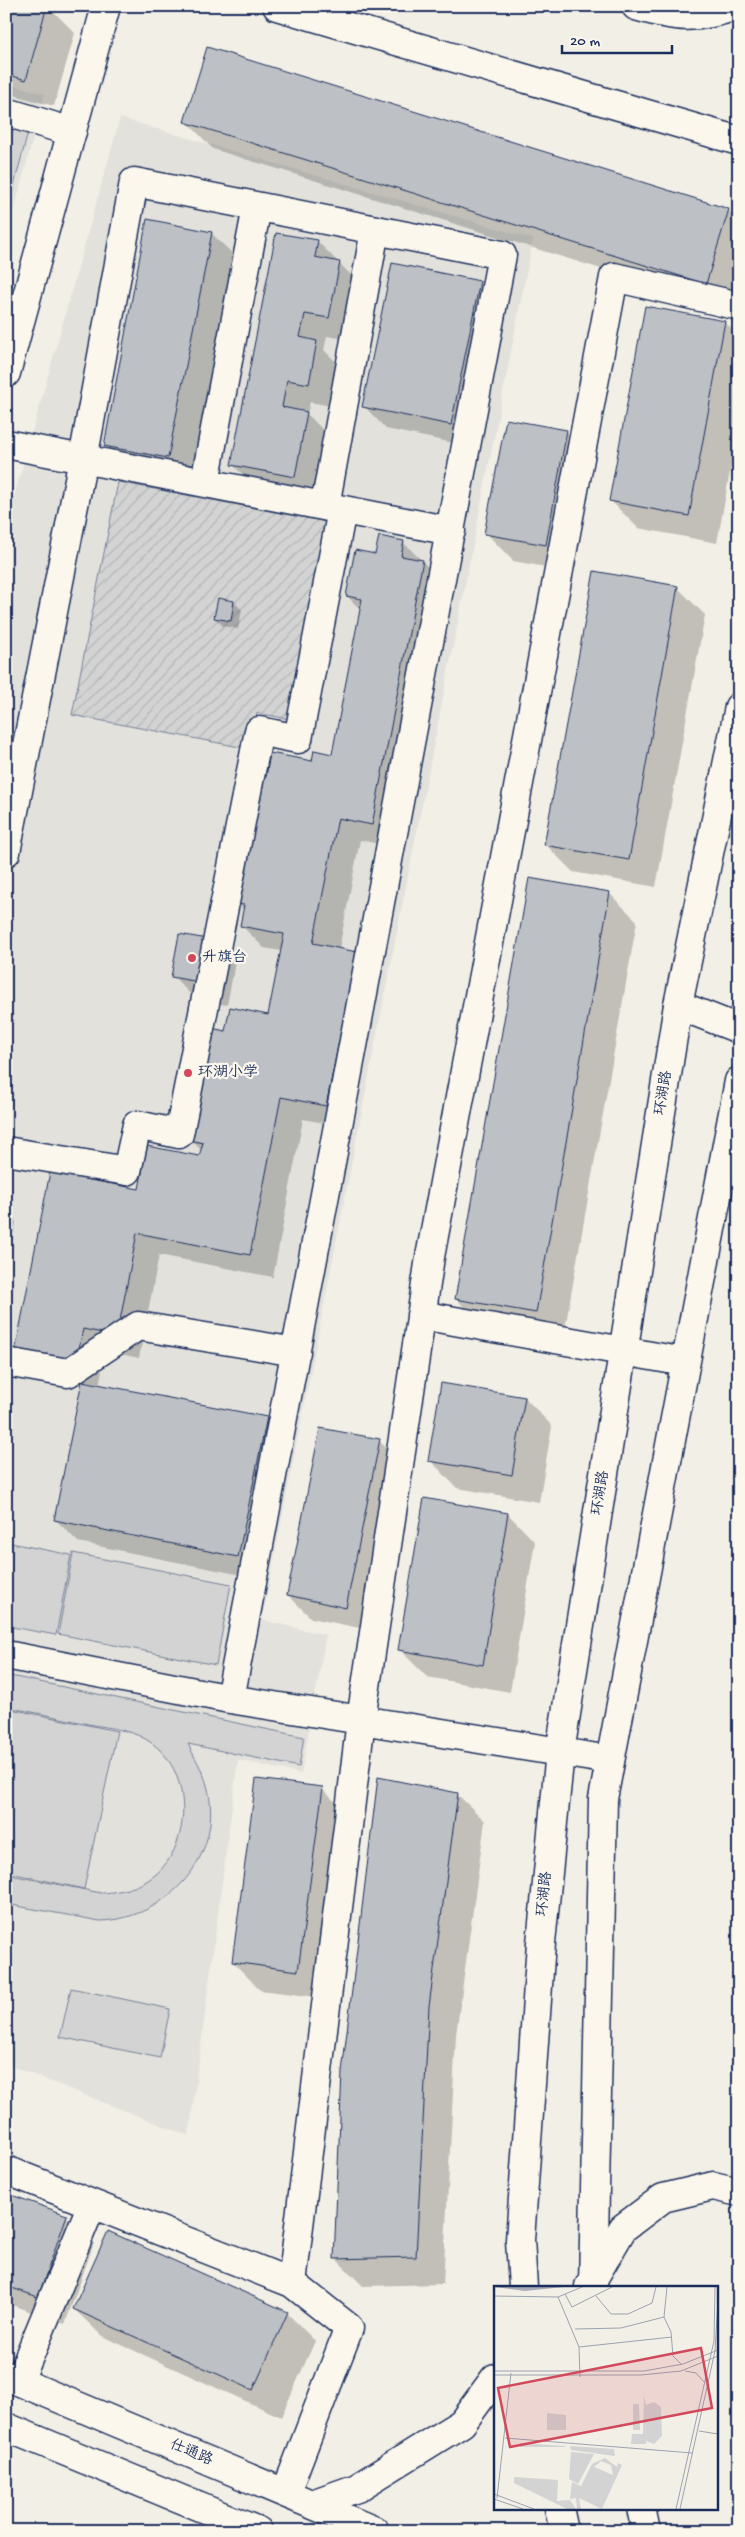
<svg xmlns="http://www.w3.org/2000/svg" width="745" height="2537" viewBox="0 0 745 2537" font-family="'Gochi Hand','LXGW WenKai TC',sans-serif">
<defs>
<pattern id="garden-furrows" width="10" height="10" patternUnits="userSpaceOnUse" patternTransform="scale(1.25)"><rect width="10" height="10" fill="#d2d3d2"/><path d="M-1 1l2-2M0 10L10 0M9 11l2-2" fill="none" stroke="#b4b5b7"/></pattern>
</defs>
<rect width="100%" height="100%" fill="#f2efe6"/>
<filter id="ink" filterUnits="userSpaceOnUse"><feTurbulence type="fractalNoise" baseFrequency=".02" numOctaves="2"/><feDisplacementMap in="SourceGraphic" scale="10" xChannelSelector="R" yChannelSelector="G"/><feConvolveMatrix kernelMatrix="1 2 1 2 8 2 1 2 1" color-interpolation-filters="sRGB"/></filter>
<g filter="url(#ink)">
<path fill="#e2e1dc" d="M6 83 45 94 6 239Z
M120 118 533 239 262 1620 326 1635 301 1774 238 1760 189 2136 6 2064V526Z"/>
<path fill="#d2d3d2" stroke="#768198" d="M6 123 29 129 6 215Z
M6 1195 15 1223 6 1265Z
M6 1542 71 1555 56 1635 6 1626Z
M73 1553 231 1584 216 1665 58 1634Z
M6 1675 304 1737 299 1767 188 1744C194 1757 203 1770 207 1785 226 1855 168 1919 100 1921L6 1904V1874L101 1893C120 1892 139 1888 154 1876 192 1845 193 1774 153 1744 135 1730 110 1728 88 1724 61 1718 34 1712 6 1707Z
M6 1708 117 1731 84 1889 6 1872Z
M71 1988 170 2009 160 2058 60 2037Z"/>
<path fill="url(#garden-furrows)" stroke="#768198" d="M118 482 327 522 289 719 257 713 250 749 72 715Z"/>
<path fill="#0003" d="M6 6H48L75 33 54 106 6 93Z
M186 121 728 210 739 221V294L734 310 213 149Z
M211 233 234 255 191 480 128 468 105 446Z
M318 242 362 286 351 340 327 336 324 350 339 365 331 406 310 402 307 414 329 436 317 499 255 487 232 464Z
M479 283 502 305 473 447 386 429 364 406Z
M725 322 739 336V423L717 543 638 528 611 501Z
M566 431 594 459 573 572 513 561 486 533Z
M403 542 445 584 394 847 360 840 339 949 356 953 349 1128 303 1119 273 1277 159 1255 139 1358 106 1351 99 1385 266 1419 289 1441 261 1579 78 1542 55 1519 83 1383 39 1374 140 1191 200 1158 202 1151 191 1140 226 1032 269 1016 281 951 264 948 241 925 244 910 237 903 267 778 333 755 361 610 347 596 376 556Z
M677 587 705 615 656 887 573 872 546 845Z
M219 599 234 602 242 610 238 629 223 626 215 618Z
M609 893 637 921 563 1340 484 1326 456 1299Z
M213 941 235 964 227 1005 195 999 173 976Z
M442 1384 525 1398 552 1426 539 1502 457 1488 430 1460Z
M379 1441 402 1463 369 1630 311 1618 288 1595Z
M425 1500 508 1514 535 1542 510 1692 427 1677 399 1649Z
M322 1789 350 1816 325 1998 260 1990 233 1962Z
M457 1794 485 1821 456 2035 443 2284 363 2286 335 2258Z
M6 2195 66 2216 94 2243 65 2324 6 2303Z
M74 2309 287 2313 315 2341 281 2417 102 2336Z"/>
<path fill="#bdc0c4" stroke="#1b2f5e" d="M6 6H47L26 80 6 74Z
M207 47 729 209 706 284 184 122Z
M147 219 212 232 168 458 104 446Z
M276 233 318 240 315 257 340 262 329 318 305 314 300 337 317 341 309 384 287 380 282 407 307 412 295 477 231 465Z
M392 263 480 281 451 425 362 407Z
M645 306 725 321 689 516 609 501Z
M506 419 567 430 546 545 484 534Z
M379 536 404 541 401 556 423 560 372 825 338 818 313 943 357 952 326 1106 281 1097 250 1255 137 1233 117 1336 83 1329 76 1364 15 1352 50 1172 139 1189 147 1146 199 1156 203 1143 189 1140 212 1028 225 1031 230 1007 268 1015 284 934 240 926 244 905 236 904 261 776 266 777 270 753 312 761 314 750 332 754 362 599 346 596 355 550 375 554Z
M594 571 678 586 629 860 544 845Z
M218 598 234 601 231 621 214 618Z
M529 878 610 892 536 1313 455 1299Z
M179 934 213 940 205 983 171 977Z
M82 1381 267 1417 238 1557 54 1520Z
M441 1383 525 1397 512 1475 428 1461Z
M320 1428 380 1439 346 1608 287 1595Z
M424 1498 508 1513 483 1665 398 1650Z
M378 1777 458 1793 429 2006 416 2257 334 2259 342 2072Z
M256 1779 323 1787 298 1971 232 1962Z
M6 2193 67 2215 38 2297 6 2286Z
M108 2231 288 2312 253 2390 73 2309Z"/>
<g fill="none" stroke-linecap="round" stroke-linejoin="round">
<defs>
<path id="minor" d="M277 6 739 141
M636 6C677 18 695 20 736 6
M6 112 72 132
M6 373 106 6
M6 444 451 531
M205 482 257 207
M325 506 375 230
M6 852 84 454 134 182 502 255 230 1699 6 1655
M678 1005 739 1029
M6 1151 127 1171 137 1125 179 1134 259 731 298 739 342 510
M421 1315 685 1362
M6 1362 68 1373 138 1326 296 1352
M230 1699 610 1760
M6 2170 292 2283 361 1720 430 1257 614 277 739 306
M589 2286 623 2228 663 2198 713 2186 739 2192
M6 2376 375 2531
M19 2381 92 2204
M6 2427 258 2531
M286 2492 349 2328 292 2283
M312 2504 357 2488 462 2423 495 2378"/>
<path id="major" d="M523 2287 520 2240 541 1943 560 1752 678 1005 739 707
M593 2287 603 1799 739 1081
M559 2508 564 2531
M641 2508 646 2531"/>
</defs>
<use href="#minor" stroke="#1b2f5e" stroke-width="31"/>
<use href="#major" stroke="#1b2f5e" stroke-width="31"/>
<use href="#minor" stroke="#fbf7ec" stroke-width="28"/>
<use href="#major" stroke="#fbf7ec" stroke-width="28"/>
</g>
</g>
<g fill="#d1495b" stroke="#fbf7ec" stroke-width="2">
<circle cx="192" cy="958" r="5"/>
<circle cx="188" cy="1073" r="5"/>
</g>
<g text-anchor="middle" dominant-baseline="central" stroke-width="4.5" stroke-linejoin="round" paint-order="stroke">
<g font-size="15" fill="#1b2f5e" stroke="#fbf7ec" text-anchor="start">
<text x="202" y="958">升旗台</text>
<text x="198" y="1073">环湖小学</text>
</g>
<g font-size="15" fill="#1b2f5e" stroke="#fbf7ec">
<text transform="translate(664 1093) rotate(-81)">环湖路</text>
<text transform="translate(601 1493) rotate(-81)">环湖路</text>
<text transform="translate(545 1894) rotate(-84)">环湖路</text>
<text transform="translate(191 2453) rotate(23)">仕通路</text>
</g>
</g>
<g transform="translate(494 2286)">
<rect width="224" height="224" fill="#f2efe6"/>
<path d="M150 110 152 119 160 116 167 121 168 150 160 158 152 155V158H137L138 148H149ZM139 118H145L146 144H139ZM26 157 71 160 72 161H26ZM76 160 120 163 121 170 77 164ZM77 166 100 168 84 198 75 193ZM111 172 123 181 124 177 128 179 108 223 85 212 87 223H83L82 212 76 213 78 196 87 200 98 178ZM107 175 117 179 119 189 100 181Z" fill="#d2d3d2" fill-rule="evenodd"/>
<path d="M20 191 64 194 63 215 76 214 82 223H73L20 197Z" fill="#d2d3d2"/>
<path d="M53 127 72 129V144H53Z" fill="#d2d3d2"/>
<path d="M0 1H70L31 5Z" fill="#a9adb7"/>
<path fill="none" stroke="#9ca2b0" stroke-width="1" d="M173 1 170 31 177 46 179 70 187 78M71 8 78 21 118 1M0 10 64 11 88 1M102 10 117 28H134L158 17 162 1M64 11 85 61 86 91M81 43 127 42 170 31M85 61 178 51M0 85H150L189 78 224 64M191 85 202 87 211 97M0 89H147L187 85 224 70M205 145 224 148M11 152 198 167M0 208 40 223M3 212 17 87M0 213 29 223M182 223 220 55 221 1M186 223 221 65 224 14"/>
<path fill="#d1495b" fill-opacity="0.15" stroke="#d1495b" stroke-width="2.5" d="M207 62 218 122 16 161 4 102Z"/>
<rect width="224" height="224" fill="none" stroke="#1b2f5e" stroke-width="2.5"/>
</g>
<rect width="745" height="2537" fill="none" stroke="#fbf7ec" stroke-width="25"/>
<rect x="12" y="12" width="720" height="2512" fill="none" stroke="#1b2f5e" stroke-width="2" filter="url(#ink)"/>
<path d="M562 45v8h110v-8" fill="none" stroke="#1b2f5e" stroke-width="2.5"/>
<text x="570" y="45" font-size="15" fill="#1b2f5e" stroke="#fbf7ec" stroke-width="4" paint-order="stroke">20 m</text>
</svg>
